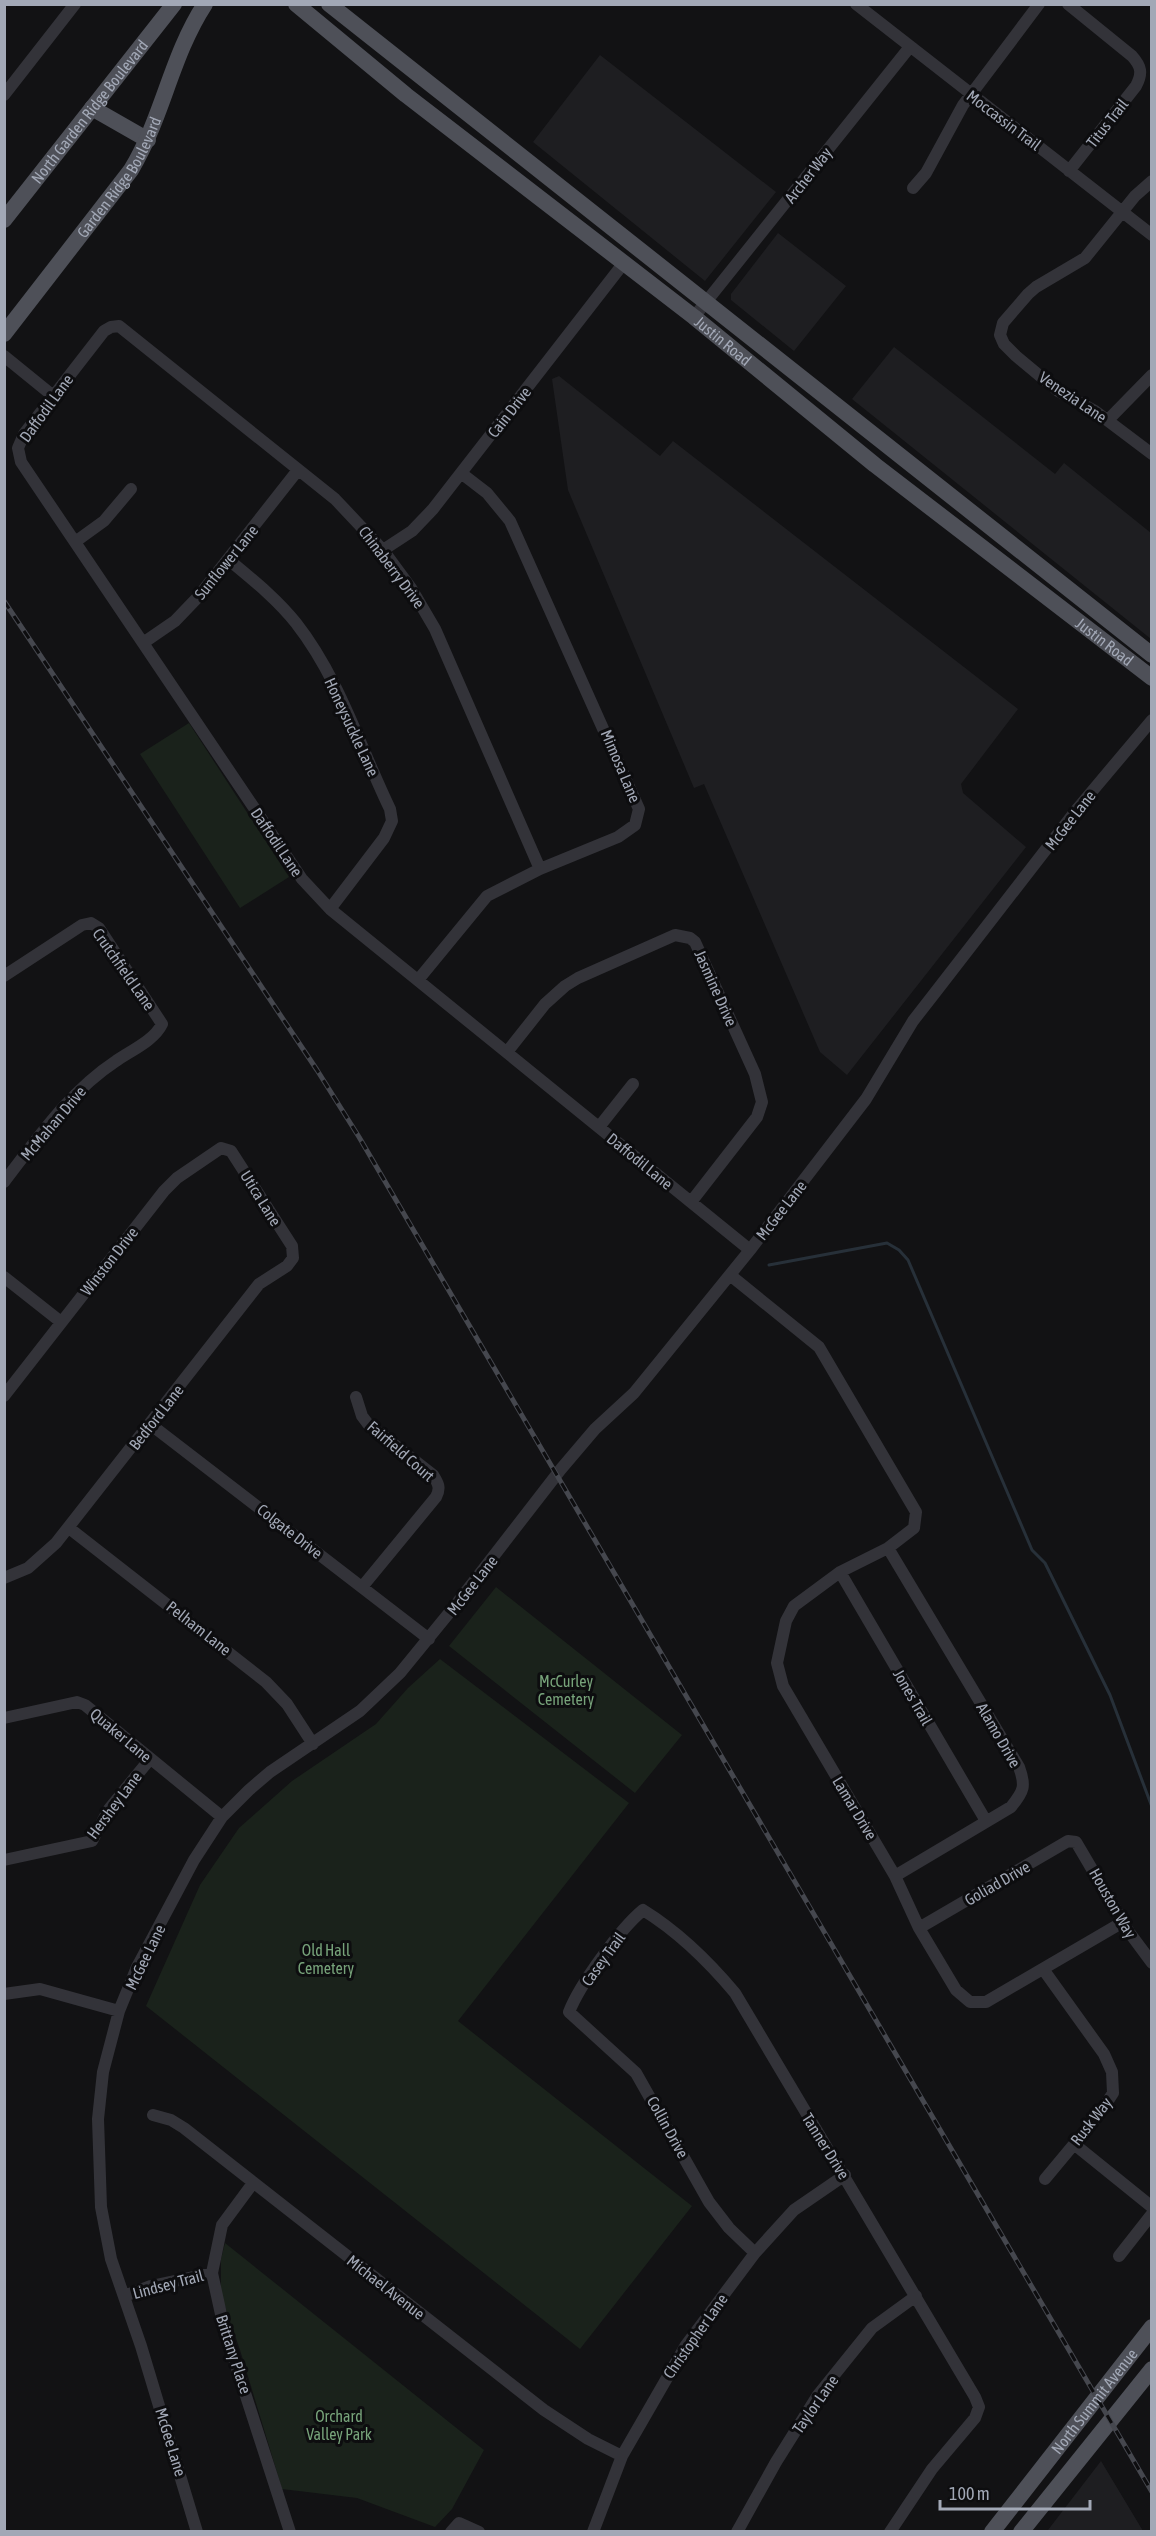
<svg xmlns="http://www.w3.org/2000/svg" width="1156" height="2536" viewBox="0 0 1156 2536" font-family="'Asap Condensed',sans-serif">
<rect width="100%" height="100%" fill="#121214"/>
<path fill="#1e1e21" d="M600 55 776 192 705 281 533 142Z
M778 233 846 286 794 351 731 300V294Z
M894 347 1055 474 1064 463 1151 533V639L852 399Z
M559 376 660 456 673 441 1018 709 961 784 963 793 1026 847 847 1075 820 1052 704 784 694 788 568 490 552 379Z
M1101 2461 1143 2531H1047L1048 2530Z"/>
<path fill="#1a221b" d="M189 723 289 877 240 908 140 754Z
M496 1587 682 1735 635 1793 449 1646Z
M440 1659 629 1803 458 2021 692 2206 580 2349 146 2006 200 1885 239 1828 292 1781 376 1724 408 1688Z
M225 2243 484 2450 452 2509 435 2527 357 2498 282 2489 240 2350 221 2295V2259Z"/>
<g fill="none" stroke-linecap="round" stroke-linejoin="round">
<path stroke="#273039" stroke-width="3" d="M769 1265 887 1243 899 1250 908 1260 1032 1550 1045 1563 1110 1695 1152 1807"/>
<path stroke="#333339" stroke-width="12" d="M856 4 1152 235
M1068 4 1132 56C1141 66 1143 73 1136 86L1069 171
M4 95 75 4
M1152 181 1135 196 1085 258 1036 287 1028 294 1003 323 1000 335 1004 344 1016 356 1058 391 1095 411 1152 454
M913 188 926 173 963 105 1039 4
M694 317 909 48
M4 356 52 395
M1108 420 1152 375
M75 542 104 521 131 489
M383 550 412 531 433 509 623 264
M229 560C253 580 277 599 296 623 339 678 360 747 390 809L392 821 384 838 330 909
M143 643 175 621 198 597 298 470
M540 869 435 629 411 588 383 550 335 499 119 326 111 327 104 331 24 434 18 448 21 462 302 879 330 909 750 1250
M4 976 82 925 91 923 99 928 162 1024C154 1041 130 1051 116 1061 69 1092 38 1138 4 1182
M418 980 487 896 540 869 618 837 635 825 639 809 510 521 487 493 461 473
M507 1052 545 1004 565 986 578 978 675 935 690 938 695 942 755 1074 762 1102 757 1117 691 1202
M599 1127 633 1084
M730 1275 819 1347 916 1512 914 1528 888 1548 840 1572 794 1606 786 1621 777 1663 783 1686 895 1876 919 1928 956 1990 970 2002H986L1123 1922
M4 1277 61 1322
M4 1396 164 1191 177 1178 221 1148 231 1151 292 1246 293 1258 287 1266 259 1284 56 1543 28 1568 4 1578
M356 1397 362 1416 368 1424 433 1475C438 1483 441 1488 436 1497L362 1587
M150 1424 429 1639
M69 1528 266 1682 287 1704 313 1744
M888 1548 1019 1767C1026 1786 1024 1791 1011 1807L895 1876
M840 1572 986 1821
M4 1718 77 1702 85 1705 222 1817
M4 1860 92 1841 109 1809 150 1759
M919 1928 1068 1841 1076 1842 1129 1932 1152 1963
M1043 1969 1104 2054 1112 2072 1113 2093 1100 2113 1045 2179
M4 1994 40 1989 119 2011
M153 2115 171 2120 184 2128 544 2410 588 2439 622 2456
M1074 2144 1152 2207
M253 2183 222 2225 212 2273 224 2328 290 2532
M755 2253 729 2228 709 2202 636 2073 569 2012C580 1984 620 1929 643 1910 677 1931 709 1962 735 1993L975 2397 979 2407 975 2418 932 2469 890 2532
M1119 2256 1152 2214
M124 2296 151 2286 212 2273
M197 2532 141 2346 111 2259 101 2207 98 2119 103 2072 119 2011 137 1967 194 1860 222 1817 249 1790 270 1772 360 1711 400 1673 458 1602 561 1469 595 1429 634 1393 750 1250 866 1099 913 1021 934 994 1078 808 1152 720
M451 2532 459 2523 479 2532
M593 2532 622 2456 686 2345 755 2253 794 2210 845 2175
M737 2532 776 2462 818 2395 872 2328 916 2296"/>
<g stroke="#4e5058" stroke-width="16">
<path id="s1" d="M296 4 406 95 694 317 875 465 1152 678"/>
<path d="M329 4 1152 655"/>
<path d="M92 108 148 140"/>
<path id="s2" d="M4 220 174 4"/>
<path id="s3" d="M4 334 131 170C163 117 171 56 205 4"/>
<path id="s4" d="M992 2532 1152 2327"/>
<path d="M1021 2532 1152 2369"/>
</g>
<defs>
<path id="rail" d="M4 601 317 1070 359 1137 1152 2492"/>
</defs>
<use href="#rail" stroke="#45474e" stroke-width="5"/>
<use href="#rail" stroke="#0d0d0f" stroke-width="3" stroke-dasharray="9" stroke-linecap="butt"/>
</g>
<g text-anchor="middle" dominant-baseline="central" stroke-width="6" stroke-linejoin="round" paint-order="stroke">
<g font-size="16" fill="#a2a8b6" stroke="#0d0d0f">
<text stroke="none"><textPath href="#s2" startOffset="138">North Garden Ridge Boulevard</textPath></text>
<text transform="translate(1004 120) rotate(37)">Moccassin Trail</text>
<text transform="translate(1107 123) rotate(-52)">Titus Trail</text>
<text transform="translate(808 175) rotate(-52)">Archer Way</text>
<text stroke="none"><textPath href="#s3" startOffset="195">Garden Ridge Boulevard</textPath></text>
<text stroke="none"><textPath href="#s1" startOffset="544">Justin Road</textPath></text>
<text transform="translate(1073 397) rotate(34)">Venezia Lane</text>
<text transform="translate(46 408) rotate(-54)">Daffodil Lane</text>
<text transform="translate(509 412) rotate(-52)">Cain Drive</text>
<text transform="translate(226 562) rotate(-51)">Sunflower Lane</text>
<text transform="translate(392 567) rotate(53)">Chinaberry Drive</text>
<text stroke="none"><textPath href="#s1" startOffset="1030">Justin Road</textPath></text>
<text transform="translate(352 727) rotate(65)">Honeysuckle Lane</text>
<text transform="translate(621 766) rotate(67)">Mimosa Lane</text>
<text transform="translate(1070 820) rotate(-52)">McGee Lane</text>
<text transform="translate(277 842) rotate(56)">Daffodil Lane</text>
<text transform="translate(124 969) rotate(55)">Crutchfield Lane</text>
<text transform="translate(716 988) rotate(66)">Jasmine Drive</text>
<text transform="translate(53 1123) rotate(-50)">McMahan Drive</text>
<text transform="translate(640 1161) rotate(39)">Daffodil Lane</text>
<text transform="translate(261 1198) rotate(58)">Utica Lane</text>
<text transform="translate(781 1210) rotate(-52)">McGee Lane</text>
<text transform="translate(109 1261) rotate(-52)">Winston Drive</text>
<text transform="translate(156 1417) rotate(-52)">Bedford Lane</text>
<text transform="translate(401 1451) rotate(41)">Fairfield Court</text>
<text transform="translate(290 1531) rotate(38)">Colgate Drive</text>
<text transform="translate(472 1585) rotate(-52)">McGee Lane</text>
<text transform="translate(199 1628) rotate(38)">Pelham Lane</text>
<text transform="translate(913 1697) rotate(60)">Jones Trail</text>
<text transform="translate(121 1735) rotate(40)">Quaker Lane</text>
<text transform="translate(999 1735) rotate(60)">Alamo Drive</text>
<text transform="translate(114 1805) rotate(-53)">Hershey Lane</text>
<text transform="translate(855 1808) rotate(59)">Lamar Drive</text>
<text transform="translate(997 1883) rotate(-30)">Goliad Drive</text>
<text transform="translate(1113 1903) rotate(60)">Houston Way</text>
<text transform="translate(145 1957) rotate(-64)">McGee Lane</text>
<text transform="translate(603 1959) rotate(-54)">Casey Trail</text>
<text transform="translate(1091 2121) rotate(-52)">Rusk Way</text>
<text transform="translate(668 2127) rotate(61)">Collin Drive</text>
<text transform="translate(826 2146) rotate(58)">Tanner Drive</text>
<text transform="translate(168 2284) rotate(-15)">Lindsey Trail</text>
<text transform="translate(386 2287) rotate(38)">Michael Avenue</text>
<text transform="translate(695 2336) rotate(-55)">Christopher Lane</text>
<text transform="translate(234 2354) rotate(72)">Brittany Place</text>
<text stroke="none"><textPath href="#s4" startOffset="166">North Summit Avenue</textPath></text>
<text transform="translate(815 2404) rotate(-55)">Taylor Lane</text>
<text transform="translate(171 2442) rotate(73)">McGee Lane</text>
</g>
<g font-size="16" fill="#77a37a" stroke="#0d0d0f">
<text x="566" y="1681">McCurley<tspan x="566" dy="18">Cemetery</tspan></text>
<text x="326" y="1950">Old Hall<tspan x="326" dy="18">Cemetery</tspan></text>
<text x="339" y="2416">Orchard<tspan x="339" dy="18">Valley Park</tspan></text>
</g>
</g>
<rect width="1156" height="2536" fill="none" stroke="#a2a8b6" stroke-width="12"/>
<path d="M940 2500v9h150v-9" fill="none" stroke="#a2a8b6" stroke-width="3"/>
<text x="949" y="2500" font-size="18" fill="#a2a8b6" stroke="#0d0d0f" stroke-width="4.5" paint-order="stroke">100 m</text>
</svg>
